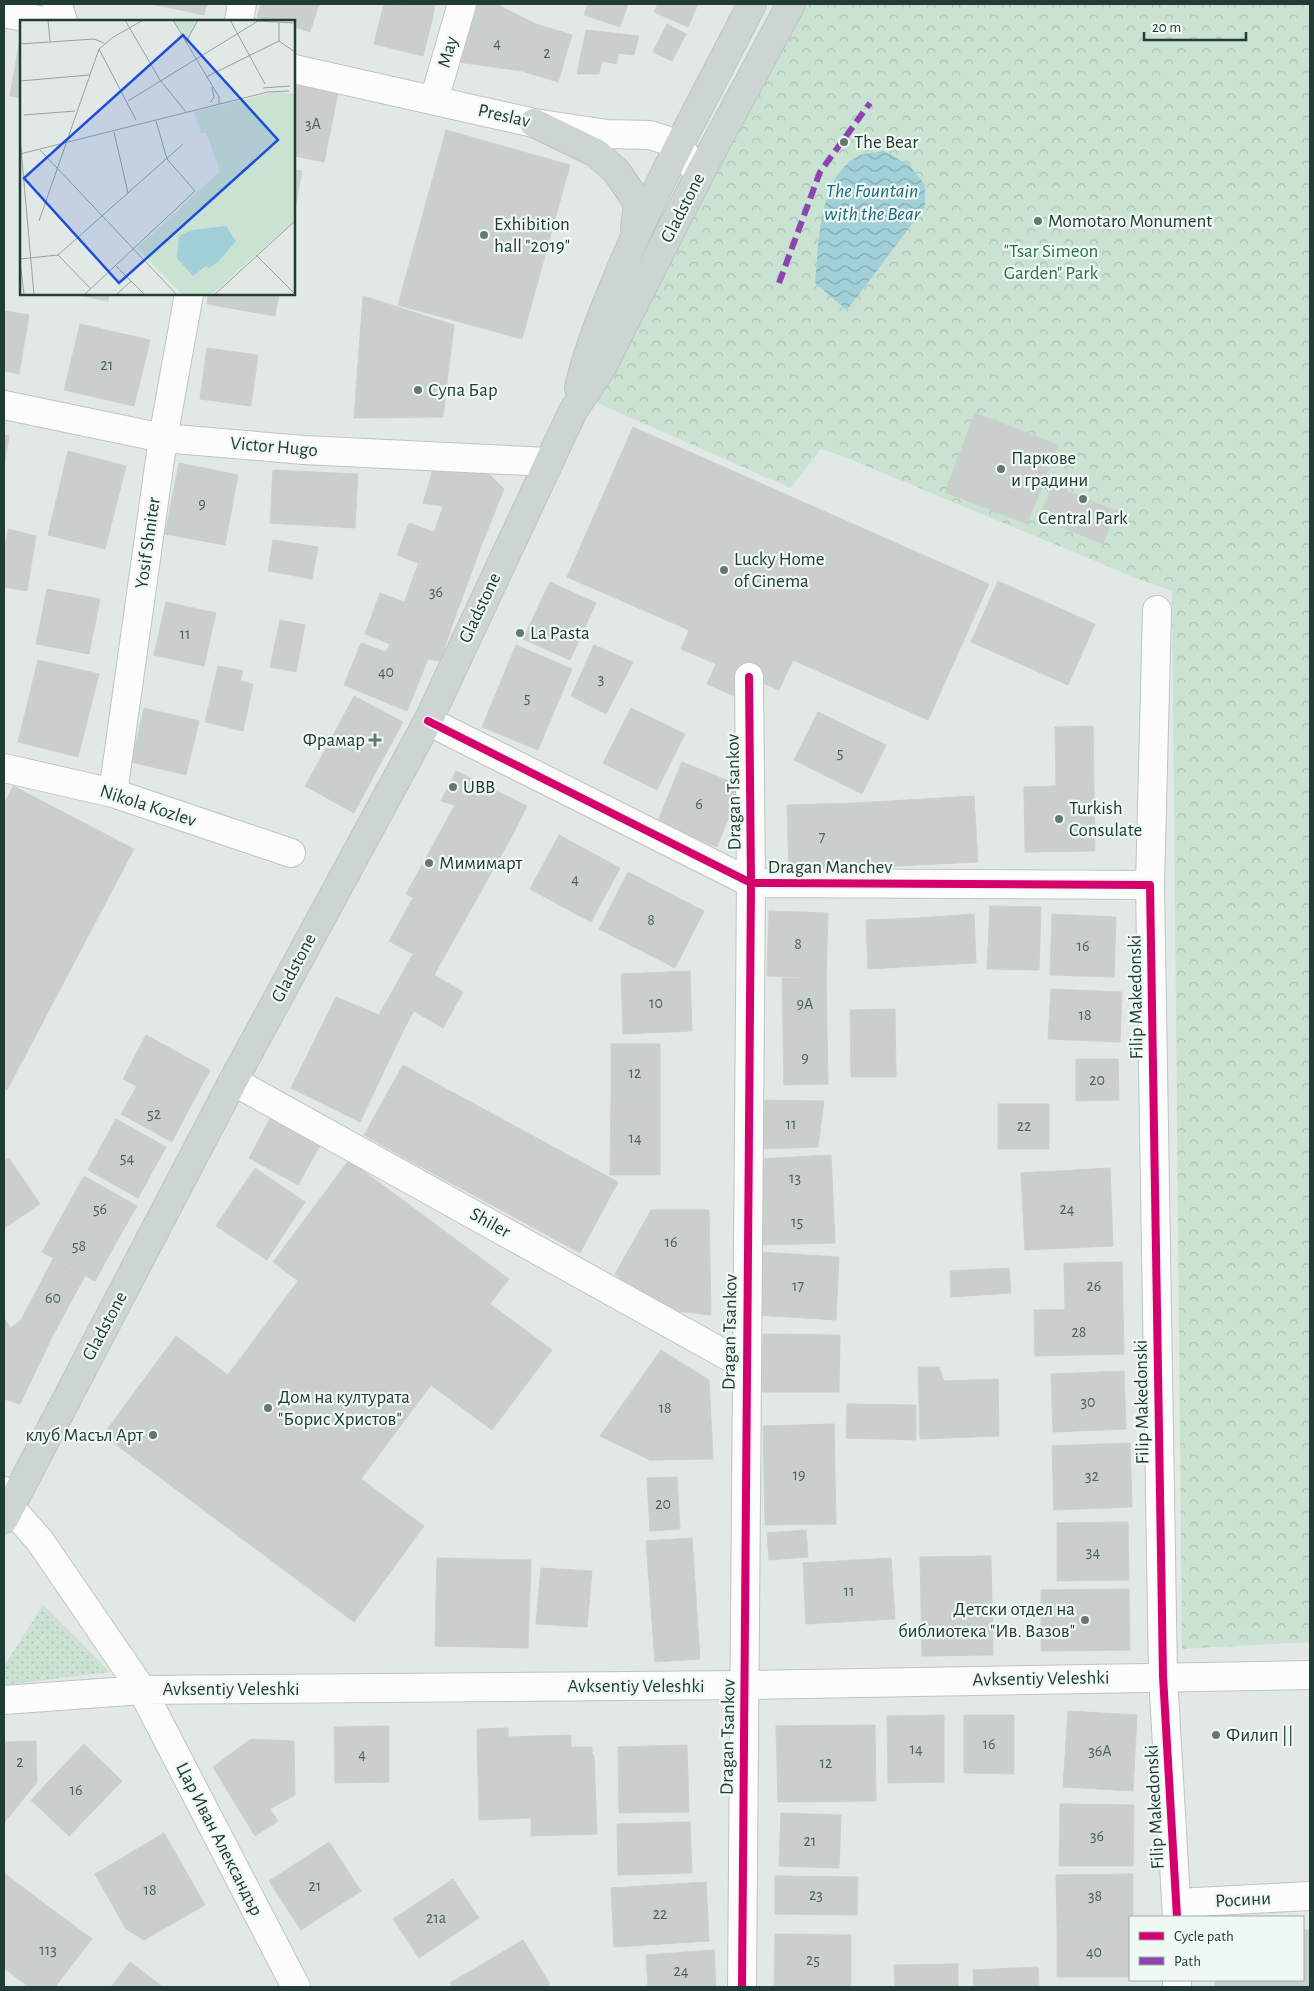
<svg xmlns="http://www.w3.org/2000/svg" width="1314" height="1991" viewBox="0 0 1314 1991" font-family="'Alegreya Sans',sans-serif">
<defs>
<pattern id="grass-dots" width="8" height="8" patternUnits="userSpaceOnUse" patternTransform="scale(1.25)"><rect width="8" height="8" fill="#cae2d2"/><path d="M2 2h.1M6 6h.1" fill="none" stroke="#adc3b5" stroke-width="1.8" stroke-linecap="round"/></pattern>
<pattern id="park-crowns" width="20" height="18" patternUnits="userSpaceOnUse" patternTransform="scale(1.25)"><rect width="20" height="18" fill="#cae2d2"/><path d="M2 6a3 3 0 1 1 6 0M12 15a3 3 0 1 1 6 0" fill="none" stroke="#adc3b5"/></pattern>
<pattern id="water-waves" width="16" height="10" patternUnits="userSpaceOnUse" patternTransform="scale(1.25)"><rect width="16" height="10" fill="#a1d0d8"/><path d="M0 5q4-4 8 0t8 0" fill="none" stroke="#83aab0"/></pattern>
</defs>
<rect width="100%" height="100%" fill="#e2e8e5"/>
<path fill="url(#grass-dots)" d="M43 1605 110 1672 4 1685V1666Z"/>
<path fill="url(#park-crowns)" d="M808 4H1310V1642L1182 1649 1172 591 1141 580 842 456 821 449 790 488 595 402 777 57Z"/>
<path fill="url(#water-waves)" d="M884 151 909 165 925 185V207L847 310 815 283C819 244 818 173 861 155 868 153 877 152 884 151Z"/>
<path fill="#cacfcd" stroke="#cbd1ce" d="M152 4H207L204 15Z
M261 4H319L310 32 294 27V21H272L257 17Z
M384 4 433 16 423 56 374 44Z
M387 4H435L433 16Z
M475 4H496L536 24 522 71 457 62Z
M588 4H628L620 27 584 15Z
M658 4H698L688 27 654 12Z
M536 24 572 35 558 82 522 71Z
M667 24 686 34 672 61 653 52Z
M586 30 639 36 634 55 618 53 617 64 602 61 599 74H577Z
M21 34V98L10 96Z
M294 84 338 93 324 162 294 156Z
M446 130 570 165 522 339 398 305Z
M294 170 302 171 294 214Z
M72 294H109L108 301Z
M208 294H279L275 316 207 304Z
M363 296 454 325 443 417 354 418Z
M4 311 29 315 19 374 4 371Z
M80 324 150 340 134 406 64 390Z
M207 348 258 355 251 406 200 399Z
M975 413 1058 445 1027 524 945 492Z
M633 427 989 584 928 720 793 660 779 690 749 677 739 698 707 684 716 664 681 649 689 630 567 577Z
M4 435 9 436 4 465Z
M68 451 126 466 105 549 48 535Z
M179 463 238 475 225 545 165 534Z
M434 466 485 470 504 489 480 549 434 532 443 506 423 503Z
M273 470 358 474 355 528 270 523Z
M1053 485 1116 511 1103 544 1039 518Z
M409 523 480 549 468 582 397 555Z
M8 529 36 536 27 591 4 587V553Z
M273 540 318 547 312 579 268 571Z
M418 564 468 582 454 620 404 603Z
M998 581 1095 624 1068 685 971 642Z
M550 582 596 603 570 660 523 639Z
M47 589 100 599 89 654 36 644Z
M380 593 454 620 440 661 428 659 365 634Z
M166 602 216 613 204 666 154 655Z
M280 620 305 625 296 672 270 667Z
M361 643 386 652 390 644 428 659 407 711 344 685Z
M516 645 572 669 538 750 482 727Z
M594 645 633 662 606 714 571 696Z
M38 660 99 674 78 757 18 742Z
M218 666 243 671 240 681 253 684 243 731 205 722Z
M354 696 403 722 376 772 328 745Z
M144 708 199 721 186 775 131 762Z
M631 708 685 734 657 790 603 763Z
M818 712 886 745 862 794 794 760Z
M1093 726 1095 851 1025 852 1024 787 1056 786 1055 727Z
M328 745 376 772 354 813 305 786Z
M682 762 741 786 717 847 657 823Z
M456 771 527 806 512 836 455 805 441 801Z
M13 786 134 849 7 1090 4 1089V804Z
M974 796 978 862 856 868 855 803Z
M855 803 856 868 789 870 787 805Z
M455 805 512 836 434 975 463 992 443 1028 414 1011 404 1029 379 1015 413 954 389 941 413 898 406 894Z
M559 835 620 868 591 922 530 889Z
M628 872 704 911 675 968 599 929Z
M990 906 1041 907 1039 970 987 969Z
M769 911 828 913 826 978 767 976Z
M974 914 976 963 920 966 918 918Z
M1052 914 1116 917 1114 977 1050 975Z
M918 918 920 966 868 969 866 920Z
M690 971 692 1031 623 1034 621 974Z
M782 978H826L827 1030 783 1032Z
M1051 989 1122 992 1120 1042 1048 1039Z
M336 997 379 1015 404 1029 360 1122 291 1088Z
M895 1009 896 1077H851L850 1010Z
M827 1030 828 1084 784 1085 783 1032Z
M146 1035 210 1070 187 1113 123 1079Z
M611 1044H660V1101H611Z
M1076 1059H1118L1119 1100 1076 1101Z
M403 1065 450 1091 412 1162 364 1135Z
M137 1086 187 1113 172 1142 121 1114Z
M450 1091 502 1119 464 1190 412 1162Z
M761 1100 824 1101 818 1147 762 1149Z
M611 1101H660V1175H610Z
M998 1104H1049V1149H998Z
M272 1115 322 1142 298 1185 249 1158Z
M116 1119 166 1147 138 1198 88 1170Z
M502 1119 557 1149 518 1219 464 1190Z
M557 1149 618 1182 580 1253 518 1219Z
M831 1155 833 1197 759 1201 758 1159Z
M9 1158 40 1204 4 1228V1161Z
M349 1160 509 1279 490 1304 552 1350 492 1430 431 1385 361 1479 424 1526 354 1622 103 1435 176 1336 228 1375 298 1281 273 1262Z
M255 1168 305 1202 267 1260 216 1226Z
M1110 1168 1113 1246 1025 1250 1021 1173Z
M84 1176 137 1206 117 1241 64 1212Z
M833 1197 835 1243 761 1245 759 1201Z
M651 1210H709L711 1315 657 1309 615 1274Z
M64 1212 117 1241 95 1281 42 1252Z
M760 1252 839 1257 836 1320 757 1315Z
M53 1259 85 1276 52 1337 21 1320Z
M1122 1262 1123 1309 1065 1310 1064 1263Z
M1009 1268 1011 1293 951 1297 950 1271Z
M1123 1309 1124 1354 1035 1356 1034 1310Z
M4 1318 11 1329 4 1334Z
M21 1320 52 1337 20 1404 4 1399V1334Z
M763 1334 840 1335 839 1392H762Z
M661 1350 709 1380 713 1459 650 1460 600 1436Z
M918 1367H939L944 1381 998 1379 999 1436 920 1439Z
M1124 1371 1126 1429 1053 1432 1051 1374Z
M847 1404 916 1405V1440L846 1438Z
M834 1424 836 1524 765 1525 763 1426Z
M1130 1443 1132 1507 1054 1510 1052 1446Z
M677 1477 680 1529 650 1531 647 1478Z
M1128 1522 1129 1580 1057 1581V1523Z
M806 1530 808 1557 769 1560 767 1533Z
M692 1538 700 1659 655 1662 646 1541Z
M991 1556 993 1655 922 1656 920 1557Z
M437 1558 531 1560 528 1648 435 1646Z
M891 1558 895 1619 806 1624 803 1563Z
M541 1568 592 1571 587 1627 536 1624Z
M1129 1589 1130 1650 1041 1651V1590Z
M1068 1711 1137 1715 1133 1791 1063 1787Z
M944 1715V1782L888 1783 887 1716Z
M964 1715H1014V1774L964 1773Z
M875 1725 876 1801 778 1802 776 1726Z
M389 1726V1782L335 1783 334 1727Z
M508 1728V1737L571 1735V1747H592V1754L594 1755 597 1834 531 1836V1818L479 1820 477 1729Z
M251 1739 294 1741 295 1795 270 1809 278 1821 255 1836 213 1767Z
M36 1741 37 1782 4 1783V1742Z
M84 1744 122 1781 69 1836 31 1800Z
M687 1745 689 1812 619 1813 618 1747Z
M37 1782 4 1823V1783Z
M1060 1804 1134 1805 1133 1866H1059Z
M781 1813 841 1815 839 1868 779 1866Z
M690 1822 692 1873 618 1875 617 1824Z
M164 1833 205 1905 144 1940 126 1929 95 1874Z
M329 1842 361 1891 301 1930 269 1881Z
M4 1873 46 1905 4 1962Z
M1133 1874V1917H1130V1927H1057L1056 1875Z
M775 1876 858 1877 857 1915 775 1914Z
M453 1879 479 1918 419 1958 393 1919Z
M706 1882 709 1941 614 1947 611 1888Z
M46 1905 92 1939 55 1987H29L4 1968V1962Z
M1057 1927H1130V1977H1057Z
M1303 1930H1309V1987H1215V1980H1303Z
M775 1934 851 1935V1987L774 1986Z
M523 1940 550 1984 544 1987H453L450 1983Z
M714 1950 716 1987H648L646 1955Z
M130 1962 163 1987H111Z
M958 1964V1987H895L894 1965Z
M1038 1967 1039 1987H974L973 1970Z
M774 1986 851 1987H774Z"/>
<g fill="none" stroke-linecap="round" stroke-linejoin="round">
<defs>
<path id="minor" d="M57 4 63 21
M4 13 43 21
M239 21 242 4
M294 69 534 123 607 134 650 135 678 144 699 175
M434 100 462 4
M4 405 163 438 304 450 548 462
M1157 610 1150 885 1163 1676 1177 1917
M428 721 751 883 1150 885
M4 768 113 793 291 853
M113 793 163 438 189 294
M233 1081 746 1366
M4 1491 10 1507 40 1541 142 1690 296 1987
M4 1700 142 1690 745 1685 1310 1675
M1177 1903 1310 1896
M1177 1980V1987
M742 1987 751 883 749 677"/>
<path id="major" d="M534 123 596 153 617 172 638 203 635 229
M579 388C588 350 600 319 615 284 654 187 705 97 752 4
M4 1519 233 1081 428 721 573 411 601 369 699 175 791 4"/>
</defs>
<use href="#minor" stroke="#bfc5c2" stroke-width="30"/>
<use href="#major" stroke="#bbc5c1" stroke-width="30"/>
<use href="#minor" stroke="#fbfcfb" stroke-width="28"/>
<use href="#major" stroke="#ccd5d2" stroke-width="28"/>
<path stroke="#8e44ad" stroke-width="6" stroke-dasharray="12 6" stroke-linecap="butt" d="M779 283 820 172 870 103"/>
<defs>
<path id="cycleway" d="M428 721 751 883 1150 885 1163 1676 1177 1917
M742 1987 751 883 749 677"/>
</defs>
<use href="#cycleway" stroke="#f0f8f4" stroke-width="11"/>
<use href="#cycleway" stroke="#d6006c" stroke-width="8"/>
</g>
<g fill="#647872" stroke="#f0f8f4" stroke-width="2">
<circle cx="844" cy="142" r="5"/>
<circle cx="1038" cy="221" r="5"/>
<circle cx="484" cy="235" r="5"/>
<circle cx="418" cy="390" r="5"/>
<circle cx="1001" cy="469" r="5"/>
<circle cx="1083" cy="499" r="5"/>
<circle cx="724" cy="570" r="5"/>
<circle cx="520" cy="633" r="5"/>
<path d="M372.5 732.5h5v5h5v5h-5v5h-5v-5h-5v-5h5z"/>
<circle cx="453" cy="787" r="5"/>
<circle cx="1059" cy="819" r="5"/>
<circle cx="429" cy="863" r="5"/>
<circle cx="268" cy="1408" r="5"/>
<circle cx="153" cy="1435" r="5"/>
<circle cx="1085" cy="1620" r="5"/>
<circle cx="1216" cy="1735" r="5"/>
</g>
<g text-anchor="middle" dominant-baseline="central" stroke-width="4.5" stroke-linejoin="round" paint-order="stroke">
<g font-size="16" fill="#4b625b">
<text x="497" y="43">4</text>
<text x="547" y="53">2</text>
<text x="313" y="124">3А</text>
<text x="107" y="365">21</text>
<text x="202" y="504">9</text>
<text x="436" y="592">36</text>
<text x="185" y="634">11</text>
<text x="386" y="672">40</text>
<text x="601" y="679">3</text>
<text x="527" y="698">5</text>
<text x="840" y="753">5</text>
<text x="699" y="804">6</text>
<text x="822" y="837">7</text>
<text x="575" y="879">4</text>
<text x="651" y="920">8</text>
<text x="798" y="944">8</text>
<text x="1083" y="946">16</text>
<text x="656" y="1003">10</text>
<text x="805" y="1004">9А</text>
<text x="1085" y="1015">18</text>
<text x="805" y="1058">9</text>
<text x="635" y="1073">12</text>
<text x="1097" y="1080">20</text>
<text x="154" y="1114">52</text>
<text x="791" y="1124">11</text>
<text x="1024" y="1126">22</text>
<text x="635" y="1138">14</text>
<text x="127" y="1158">54</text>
<text x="795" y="1178">13</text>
<text x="100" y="1209">56</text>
<text x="1067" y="1209">24</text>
<text x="797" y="1222">15</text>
<text x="671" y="1242">16</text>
<text x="79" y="1246">58</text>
<text x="798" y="1286">17</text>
<text x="1094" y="1286">26</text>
<text x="53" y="1298">60</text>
<text x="1079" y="1332">28</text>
<text x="1088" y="1402">30</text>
<text x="665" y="1408">18</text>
<text x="799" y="1475">19</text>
<text x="1092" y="1476">32</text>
<text x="663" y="1504">20</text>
<text x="1093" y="1552">34</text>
<text x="849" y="1591">11</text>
<text x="989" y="1744">16</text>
<text x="916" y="1749">14</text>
<text x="1100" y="1751">36А</text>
<text x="362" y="1754">4</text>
<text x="20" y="1762">2</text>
<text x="826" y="1763">12</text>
<text x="76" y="1790">16</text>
<text x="1097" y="1836">36</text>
<text x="810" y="1841">21</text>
<text x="315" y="1886">21</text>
<text x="150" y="1890">18</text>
<text x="816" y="1895">23</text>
<text x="1095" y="1896">38</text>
<text x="660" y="1914">22</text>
<text x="436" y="1918">21a</text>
<text x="48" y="1950">113</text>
<text x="1094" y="1952">40</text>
<text x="813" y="1960">25</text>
<text x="681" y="1971">24</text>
</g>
<g font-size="19" fill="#203c34" stroke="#f0f8f4">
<text transform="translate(448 52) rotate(-74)">May</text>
<text transform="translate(504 116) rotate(13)">Preslav</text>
<text transform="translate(683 208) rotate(-63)">Gladstone</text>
<text transform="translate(274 447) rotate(5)">Victor Hugo</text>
<text transform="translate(148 543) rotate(-82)">Yosif Shniter</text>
<text transform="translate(480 608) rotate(-65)">Gladstone</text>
<text transform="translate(734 792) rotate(-91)">Dragan Tsankov</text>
<text transform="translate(148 806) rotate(18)">Nikola Kozlev</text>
<text x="830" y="867">Dragan Manchev</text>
<text transform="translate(294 968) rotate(-62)">Gladstone</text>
<text transform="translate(1136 997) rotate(-91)">Filip Makedonski</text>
<text transform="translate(490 1223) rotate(29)">Shiler</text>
<text transform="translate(105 1326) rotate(-62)">Gladstone</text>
<text transform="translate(730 1332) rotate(-89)">Dragan Tsankov</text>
<text transform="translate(1142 1402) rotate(-91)">Filip Makedonski</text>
<text transform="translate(1041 1679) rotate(-1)">Avksentiy Veleshki</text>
<text x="636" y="1686">Avksentiy Veleshki</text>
<text x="231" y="1689">Avksentiy Veleshki</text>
<text transform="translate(728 1737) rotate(-89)">Dragan Tsankov</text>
<text transform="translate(1155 1807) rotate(-93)">Filip Makedonski</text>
<text transform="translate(219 1839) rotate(63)">Цар Иван Александър</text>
<text transform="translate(1243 1900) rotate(-3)">Росини</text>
</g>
<g font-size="19" fill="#203c34" stroke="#f0f8f4" text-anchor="start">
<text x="854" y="142">The Bear</text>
<text x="1048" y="221">Momotaro Monument</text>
<text x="494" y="224">Exhibition<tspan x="494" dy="22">hall "2019"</tspan></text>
<text x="428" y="390">Супа Бар</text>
<text x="1011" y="458">Паркове<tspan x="1011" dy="22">и градини</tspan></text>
<text x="1083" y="518" text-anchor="middle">Central Park</text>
<text x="734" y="559">Lucky Home<tspan x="734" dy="22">of Cinema</tspan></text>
<text x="530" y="633">La Pasta</text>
<text x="365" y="740" text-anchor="end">Фрамар</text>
<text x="463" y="787">UBB</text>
<text x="1069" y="808">Turkish<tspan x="1069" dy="22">Consulate</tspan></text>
<text x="439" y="863">Мимимарт</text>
<text x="278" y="1397">Дом на културата<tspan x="278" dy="22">"Борис Христов"</tspan></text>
<text x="143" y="1435" text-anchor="end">клуб Масъл Арт</text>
<text x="1075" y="1609" text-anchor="end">Детски отдел на<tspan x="1075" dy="22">библиотека "Ив. Вазов"</tspan></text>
<text x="1226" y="1735">Филип ||</text>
</g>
<g font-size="19" fill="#297446" stroke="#f0f8f4">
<text x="1051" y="251">"Tsar Simeon<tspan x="1051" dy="22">Garden" Park</tspan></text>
</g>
<g font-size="20" font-style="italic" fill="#186879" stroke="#f0f8f4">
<text x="872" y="191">The Fountain<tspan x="872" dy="23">with the Bear</tspan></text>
</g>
</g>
<g transform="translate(20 20)">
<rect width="275" height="275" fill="#e2e8e5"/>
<path d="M153 0H178L166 22ZM256 72 275 74V200L191 275H163L117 228 200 151 186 113H181L174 92Z" fill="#cae2d2"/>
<path d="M206 206 216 221 198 242 189 248 186 246 173 256 157 238 159 216 172 210Z" fill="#a1d0d8"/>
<path fill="none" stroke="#94a39e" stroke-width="1" d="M28 0 30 21M105 0 140 60 166 92M153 0 199 77V84M210 0 245 64M236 1 275 3M259 21V3M166 22 178 0M0 24 74 19 84 23M79 29 116 100M186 57 259 21 275 32M0 61 69 55M243 68 270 66M108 81 238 1M190 83 194 77 192 67M4 95 55 91M94 112 108 173M0 117 14 275M20 130 157 275M0 134 248 72 269 71M19 201 79 29 92 18 123 0M38 235 71 269M236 235 275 274M0 239 38 235 163 124M0 241 4 275M96 246 125 275M64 275 175 171 147 139 136 101M96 275 111 261M194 275 275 201"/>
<path fill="#1d4ed8" fill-opacity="0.15" stroke="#1d4ed8" stroke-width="2.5" d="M163 15 258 120 99 263 4 158Z"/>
<rect width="275" height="275" fill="none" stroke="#203c34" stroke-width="2.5"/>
</g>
<rect width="1314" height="1991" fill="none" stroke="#203c34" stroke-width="10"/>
<rect x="1129" y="1916" width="175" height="65" fill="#f0f8f4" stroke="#9dada7"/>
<rect x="1139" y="1932" width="25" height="8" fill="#d6006c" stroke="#9dada7"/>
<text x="1174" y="1941" font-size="15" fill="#203c34">Cycle path</text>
<rect x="1139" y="1957" width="25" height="8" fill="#8e44ad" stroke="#9dada7"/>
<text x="1174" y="1966" font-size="15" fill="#203c34">Path</text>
<path d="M1144 32v8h102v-8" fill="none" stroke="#203c34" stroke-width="2.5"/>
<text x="1152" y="32" font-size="15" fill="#203c34" stroke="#f0f8f4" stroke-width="4" paint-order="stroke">20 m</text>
</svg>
